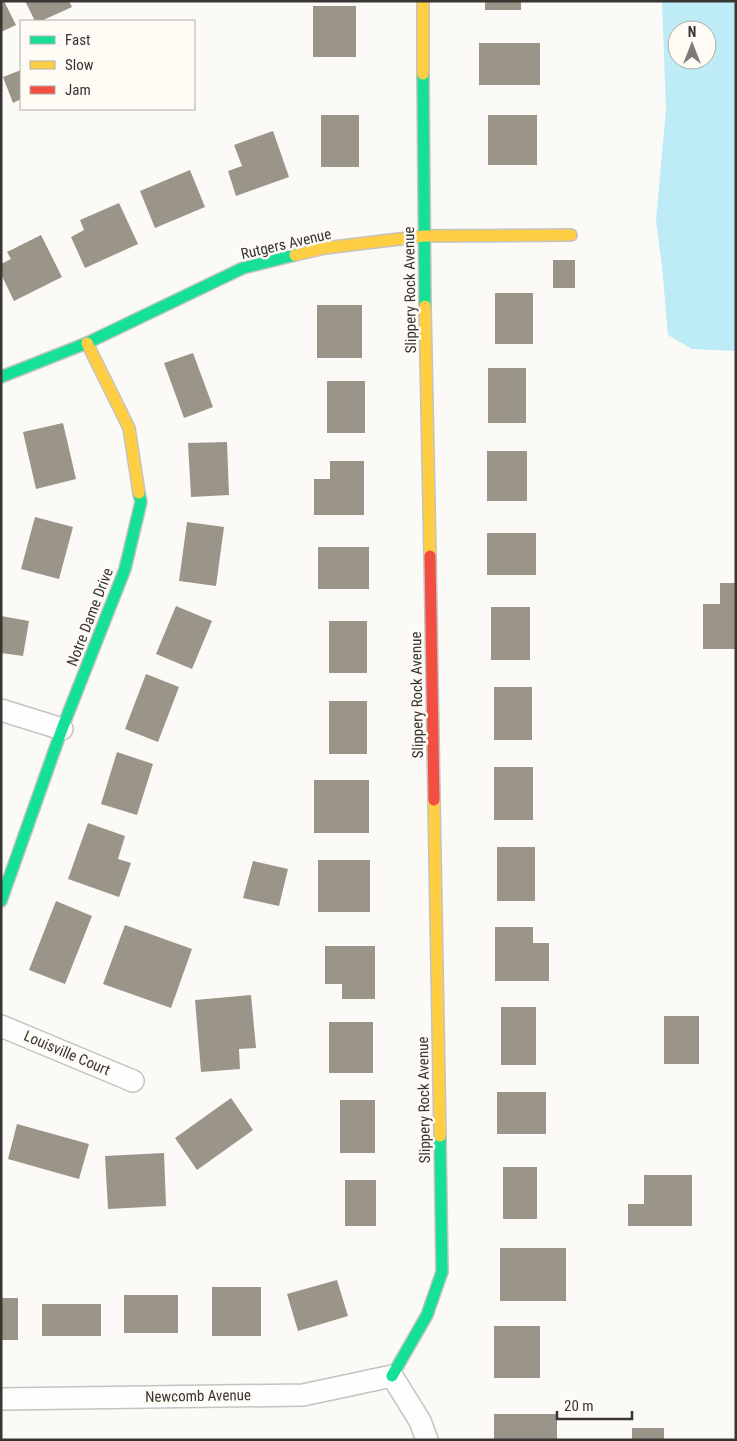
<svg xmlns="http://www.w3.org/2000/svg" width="737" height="1441" viewBox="0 0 737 1441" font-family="'Roboto Condensed',sans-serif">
<rect width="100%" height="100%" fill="#fcfaf6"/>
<path fill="#bdebf6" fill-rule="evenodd" d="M662 1H736V351L692 349 668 335 662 266 656 221 666 109ZM677 30H707V60H677Z"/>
<path fill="#9a9489" d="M1 1H4L16 25 1 32Z
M25 1H69L72 7 41 21H35Z
M485 1H521V10H485Z
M313 6H356V57H313Z
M479 43H540V85H479Z
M21 70V99L13 103 3 77Z
M321 115H359V167H321Z
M488 115H537V165H488Z
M273 131 289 177 236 196 228 171 242 166 234 145Z
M190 170 205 207 155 228 140 191Z
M119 203 138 244 85 268 71 237 84 230 80 220Z
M41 235 62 277 14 301 1 274V264L11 259 7 252Z
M553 260H575V288H553Z
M495 293H533V344H495Z
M317 305H362V358H317Z
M193 353 213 407 184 418 164 363Z
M488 368H526V423H488Z
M327 381H365V433H327Z
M63 423 76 479 36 489 23 432Z
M227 442 229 495 191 497 188 443Z
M487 451H527V501H487Z
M330 461H364V515H314V479H330Z
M35 517 73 527 59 579 21 569Z
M187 522 224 527 216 586 179 581Z
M487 533H536V575H487Z
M318 547H369V589H318Z
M720 583H736V649H703V604H720Z
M176 606 212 621 192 669 156 654Z
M491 607H530V660H491Z
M1 616 29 621 23 656 1 653Z
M329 621H367V673H329Z
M146 674 179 687 158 742 125 729Z
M494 687H532V740H494Z
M329 701H367V754H329Z
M117 752 153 764 137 815 101 804Z
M494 767H533V820H494Z
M314 780H369V833H314Z
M88 823 125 836 118 859 131 863 119 897 68 879Z
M497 847H535V901H497Z
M318 860H370V912H318Z
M253 861 288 869 279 906 243 898Z
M56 901 92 916 65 984 29 970Z
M125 925 192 949 171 1008 103 984Z
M495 927H533V943H549V981H495Z
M325 946H375V999H342V984H325Z
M251 995 256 1048 239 1049 240 1069 201 1072 195 1000Z
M501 1007H536V1065H501Z
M664 1016H699V1064H664Z
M329 1022H373V1073H329Z
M497 1092H546V1134H497Z
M231 1098 253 1130 197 1170 175 1138Z
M340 1100H375V1153H340Z
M17 1124 89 1144 79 1179 8 1159Z
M164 1153 166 1206 108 1209 105 1156Z
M503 1167H537V1219H503Z
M644 1175H692V1226H628V1204H644Z
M345 1180H376V1226H345Z
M500 1248H566V1301H500Z
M337 1280 348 1316 298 1331 287 1294Z
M212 1287H261V1336H212Z
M124 1295H178V1333H124Z
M1 1298H18V1340H1Z
M42 1304H101V1336H42Z
M494 1326H540V1378H494Z
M494 1414H557V1440H494Z
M632 1428H664V1440H632Z"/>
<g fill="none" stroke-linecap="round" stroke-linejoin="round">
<defs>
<path id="street" d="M1 710 62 729
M1 1026 133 1081
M1 1399 303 1395 392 1376 420 1421 427 1440"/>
<path id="fast" d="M423 74 425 306
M1 377 87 343 243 268 295 255
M1 901 62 729 125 569 141 502 139 493
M392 1376 427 1315 442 1272 440 1136"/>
<path id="slow" d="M423 1V74
M295 255 325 248 424 236 571 235
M425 306 430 556
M87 343 129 428 139 493
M434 800 440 1136"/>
<path id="jam" d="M430 556 434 800"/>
</defs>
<use href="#street" stroke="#c4c3c0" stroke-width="24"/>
<use href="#fast" stroke="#c4c3c0" stroke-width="14"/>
<use href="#slow" stroke="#c4c3c0" stroke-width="14"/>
<use href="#jam" stroke="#c4c3c0" stroke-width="14"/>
<use href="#street" stroke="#fffefe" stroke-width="21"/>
<use href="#fast" stroke="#16e098" stroke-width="11"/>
<use href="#slow" stroke="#ffcf43" stroke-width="11"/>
<use href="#jam" stroke="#f24e42" stroke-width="11"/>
</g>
<g text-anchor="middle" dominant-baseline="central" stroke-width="5" stroke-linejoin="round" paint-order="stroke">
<g font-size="15" fill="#383633" stroke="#fefbf4">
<text transform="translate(286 244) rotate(-13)">Rutgers Avenue</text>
<text transform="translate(410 290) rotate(-91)">Slippery Rock Avenue</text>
<text transform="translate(90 617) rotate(-69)">Notre Dame Drive</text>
<text transform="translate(417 695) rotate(-91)">Slippery Rock Avenue</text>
<text transform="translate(67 1053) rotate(23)">Louisville Court</text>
<text transform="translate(424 1100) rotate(-91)">Slippery Rock Avenue</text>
<text transform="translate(198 1396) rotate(-1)">Newcomb Avenue</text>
</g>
</g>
<rect width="737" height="1441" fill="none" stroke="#383633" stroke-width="5"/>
<rect x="20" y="20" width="175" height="90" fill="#fefbf4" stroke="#afaca7"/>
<rect x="30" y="36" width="25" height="8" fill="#16e098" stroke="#afaca7"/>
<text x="65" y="45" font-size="15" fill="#383633">Fast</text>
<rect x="30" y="61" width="25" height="8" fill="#ffcf43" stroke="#afaca7"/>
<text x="65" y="70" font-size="15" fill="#383633">Slow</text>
<rect x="30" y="86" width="25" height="8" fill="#f24e42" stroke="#afaca7"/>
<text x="65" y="95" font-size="15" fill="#383633">Jam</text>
<g transform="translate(692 45)"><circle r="24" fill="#fefbf4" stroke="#afaca7"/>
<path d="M0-4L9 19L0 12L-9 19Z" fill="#7d7b77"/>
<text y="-8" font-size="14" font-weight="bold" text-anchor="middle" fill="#383633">N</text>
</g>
<path d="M557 1411v8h75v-8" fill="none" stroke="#383633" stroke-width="2.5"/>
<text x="564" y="1411" font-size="15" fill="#383633" stroke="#fefbf4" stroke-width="4" paint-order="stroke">20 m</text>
</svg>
